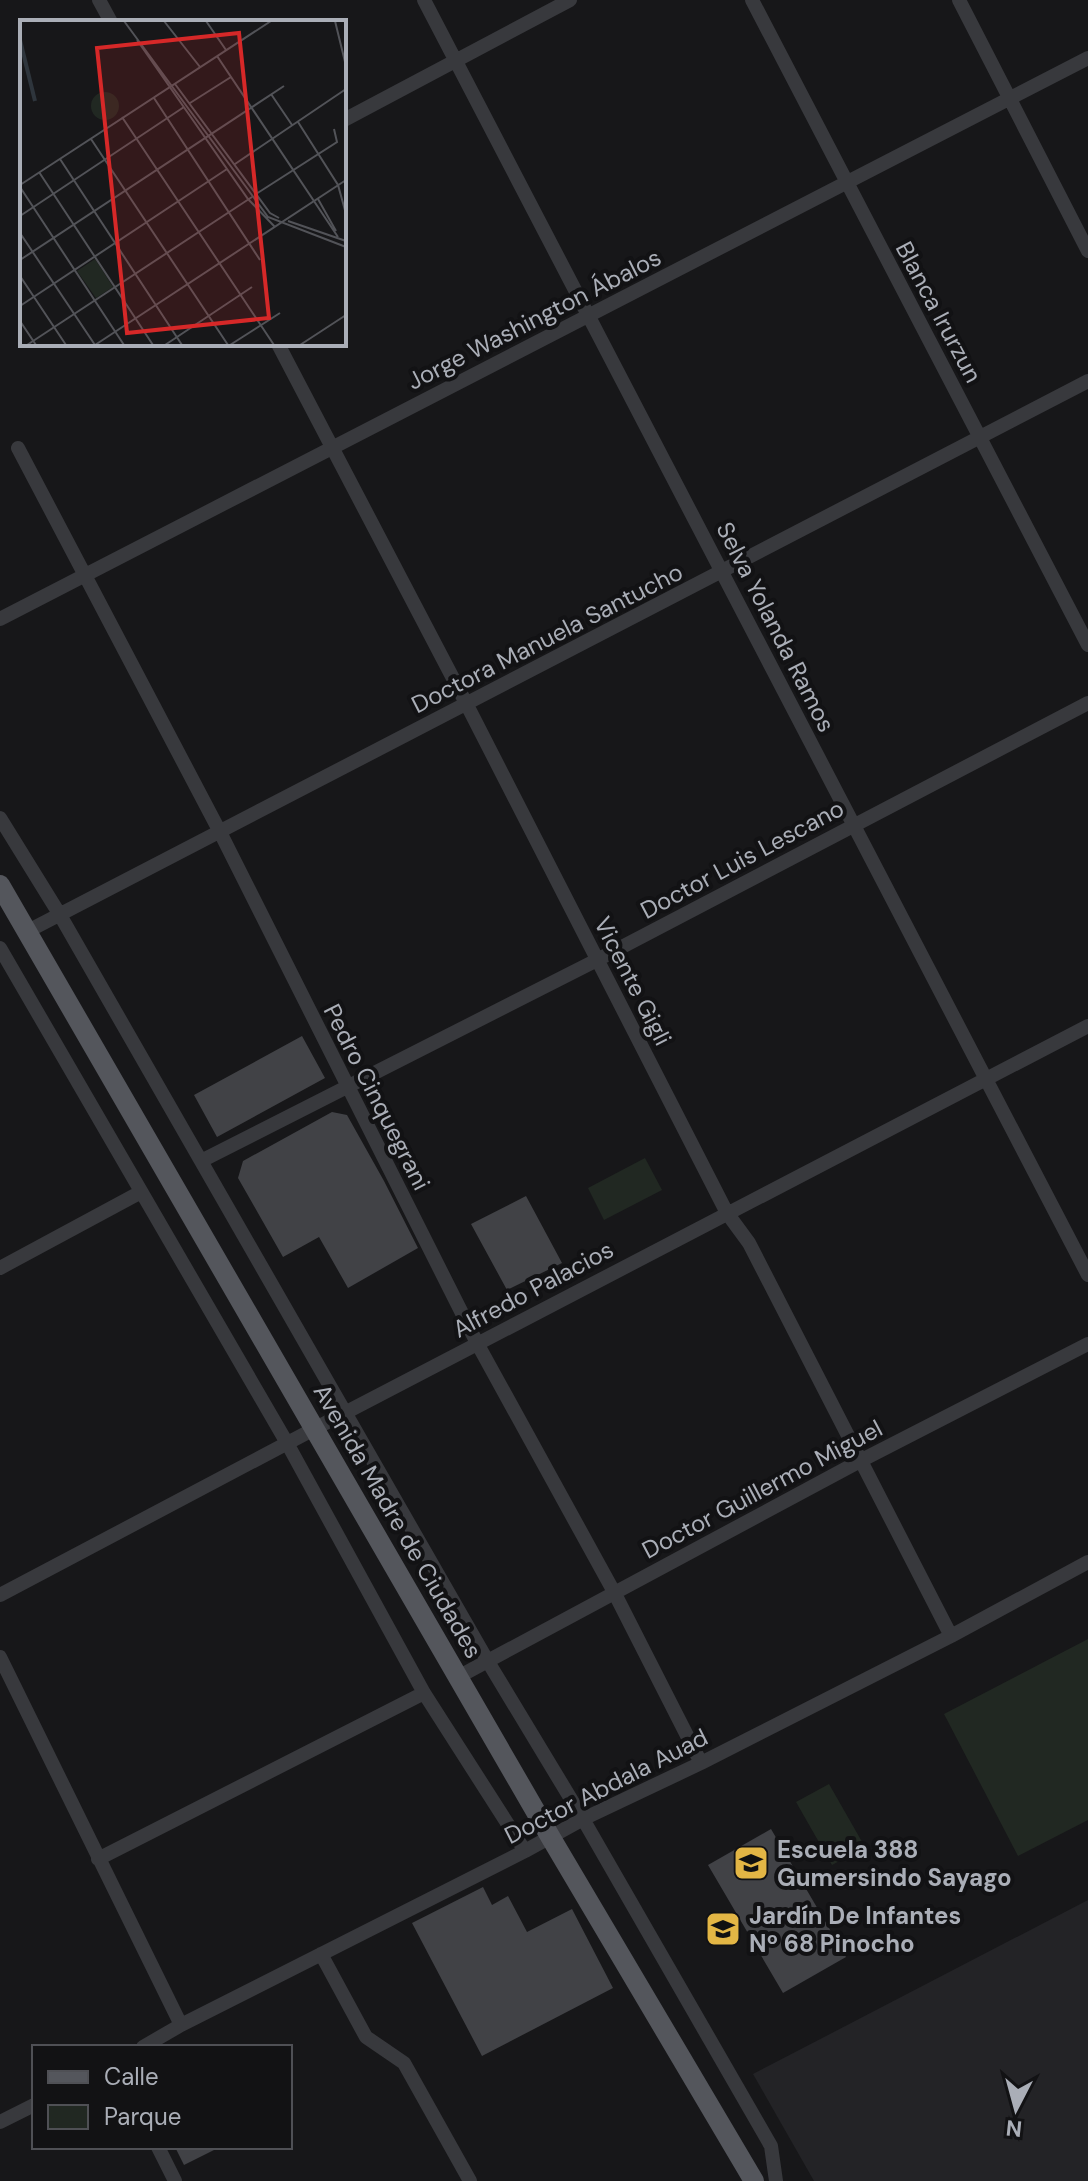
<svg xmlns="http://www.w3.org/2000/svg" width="1088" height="2181" viewBox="0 0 1088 2181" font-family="'DM Sans',sans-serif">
<rect width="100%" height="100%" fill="#171719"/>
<path fill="#232326" d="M1088 1900V2181H814L753 2074Z"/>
<path fill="#212822" d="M645 1158 662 1190 604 1220 588 1188Z
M1088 1639V1820L1018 1856 944 1714Z
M829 1784 865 1847 832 1865 796 1802Z"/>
<path fill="#414246" d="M302 1036 325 1078 217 1137 194 1095Z
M332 1112 347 1115 384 1181 418 1248 348 1288 319 1237 283 1257 238 1178 243 1161Z
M526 1196 562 1263 507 1290 471 1224Z
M771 1829 846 1957 783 1993 708 1865Z
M483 1887 492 1905 508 1896 527 1932 572 1909 613 1988 482 2056 412 1923Z
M175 2147H220L184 2165Z"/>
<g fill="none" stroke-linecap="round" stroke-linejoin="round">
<path stroke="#38393d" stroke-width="14" d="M99 0 111 22
M424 0 1088 1275
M752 0 1088 645
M959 0 1088 251
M344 120 570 0
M278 344 467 705 727 1213 749 1243 951 1636
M18 448 220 832 477 1343 614 1592 701 1763
M0 619 1088 58
M0 818 60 915 487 1660 583 1819 771 2146 776 2181
M26 932 1088 381
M0 948 287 1443 424 1693 525 1851
M201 1161 597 960 1088 703
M0 1268 141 1192
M0 1595 314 1429 1088 1026
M0 1657 181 2025
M458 1677 860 1461 1088 1344
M98 1859 424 1693
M321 1954 366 2037 404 2063 470 2181
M143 2047 181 2025 525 1851 583 1819 701 1763 951 1636 1088 1562
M0 2122 34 2105
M158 2147 175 2181"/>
<path stroke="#54565c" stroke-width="20" d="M0 885 551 1838 754 2181"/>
</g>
<defs>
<symbol id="school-square" viewBox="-11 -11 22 22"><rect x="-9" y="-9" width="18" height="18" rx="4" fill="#e3b645" stroke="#121214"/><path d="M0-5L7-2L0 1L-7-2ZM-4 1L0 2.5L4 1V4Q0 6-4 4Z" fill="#111"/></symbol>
</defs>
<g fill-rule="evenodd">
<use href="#school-square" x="731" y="1843" width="40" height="40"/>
<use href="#school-square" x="703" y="1909" width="40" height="40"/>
</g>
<g text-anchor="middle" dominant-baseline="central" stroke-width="8" stroke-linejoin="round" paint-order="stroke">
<g font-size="24" fill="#aaaeb7" stroke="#121214">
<text transform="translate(939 312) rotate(62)">Blanca Irurzun</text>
<text transform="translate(534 319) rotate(-27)">Jorge Washington Ábalos</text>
<text transform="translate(776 627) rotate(63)">Selva Yolanda Ramos</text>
<text transform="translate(547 638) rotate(-27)">Doctora Manuela Santucho</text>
<text transform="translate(742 859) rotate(-28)">Doctor Luis Lescano</text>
<text transform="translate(633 981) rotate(63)">Vicente Gigli</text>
<text transform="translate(377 1097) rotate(63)">Pedro Cinquegrani</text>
<text transform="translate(533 1289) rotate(-28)">Alfredo Palacios</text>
<text transform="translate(762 1489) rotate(-28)">Doctor Guillermo Miguel</text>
<text transform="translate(398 1521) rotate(60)">Avenida Madre de Ciudades</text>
<text transform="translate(606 1786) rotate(-27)">Doctor Abdala Auad</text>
</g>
<g font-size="24" font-weight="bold" fill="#aaaeb7" stroke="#121214" text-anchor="start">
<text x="777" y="1849">Escuela 388<tspan x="777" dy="28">Gumersindo Sayago</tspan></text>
<text x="749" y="1915">Jardín De Infantes<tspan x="749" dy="28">Nº 68 Pinocho</tspan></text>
</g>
</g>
<g transform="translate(20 20)">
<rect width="326" height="326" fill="#171719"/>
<path d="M71 86a14 14 0 1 1 28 0a14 14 0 1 1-28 0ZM75 239 93 267 76 278 57 251Z" fill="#212822"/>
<path fill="none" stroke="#2e353c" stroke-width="4" d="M0 20 15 81"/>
<path fill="none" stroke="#525358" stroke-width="2" d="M104 1 248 197 326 227M144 1 180 47M186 1 206 30M315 1 326 46M117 20 228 179 255 207M197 36 318 217M155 64 250 193 259 198M251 74 272 105M134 78 240 240M170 83 211 57M102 97 254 325M278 102 318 165 326 194M71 119 208 325M40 139 162 325M215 144 326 69M19 152 133 325M0 165 251 1M0 167 104 325M236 174 317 122 314 109M298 179 316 211M0 196 164 87M268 201 326 221M0 213 75 325M0 240 264 66M0 256 46 325M0 286 207 149M0 301 16 325M7 325 232 177M75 325 326 160M145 325 232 267M210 325 260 293M280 325 326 295"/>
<path fill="#d62828" fill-opacity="0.15" stroke="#d62828" stroke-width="4" d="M219 13 249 298 107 313 77 28Z"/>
<rect width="326" height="326" fill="none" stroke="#aaaeb7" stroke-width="4"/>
</g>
<rect x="32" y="2045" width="260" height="104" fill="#121214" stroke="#4f5055" stroke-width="2"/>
<rect x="48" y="2071" width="40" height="12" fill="#54565c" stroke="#4f5055" stroke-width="2"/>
<text x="104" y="2085" font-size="24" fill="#aaaeb7">Calle</text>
<rect x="48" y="2105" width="40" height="24" fill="#212822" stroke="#4f5055" stroke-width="2"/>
<text x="104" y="2125" font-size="24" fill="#aaaeb7">Parque</text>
<g transform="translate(1016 2109) rotate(186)" stroke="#121214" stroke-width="6" paint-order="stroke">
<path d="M0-6L14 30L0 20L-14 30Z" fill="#aaaeb7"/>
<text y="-12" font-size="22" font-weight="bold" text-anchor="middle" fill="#aaaeb7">N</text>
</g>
</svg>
